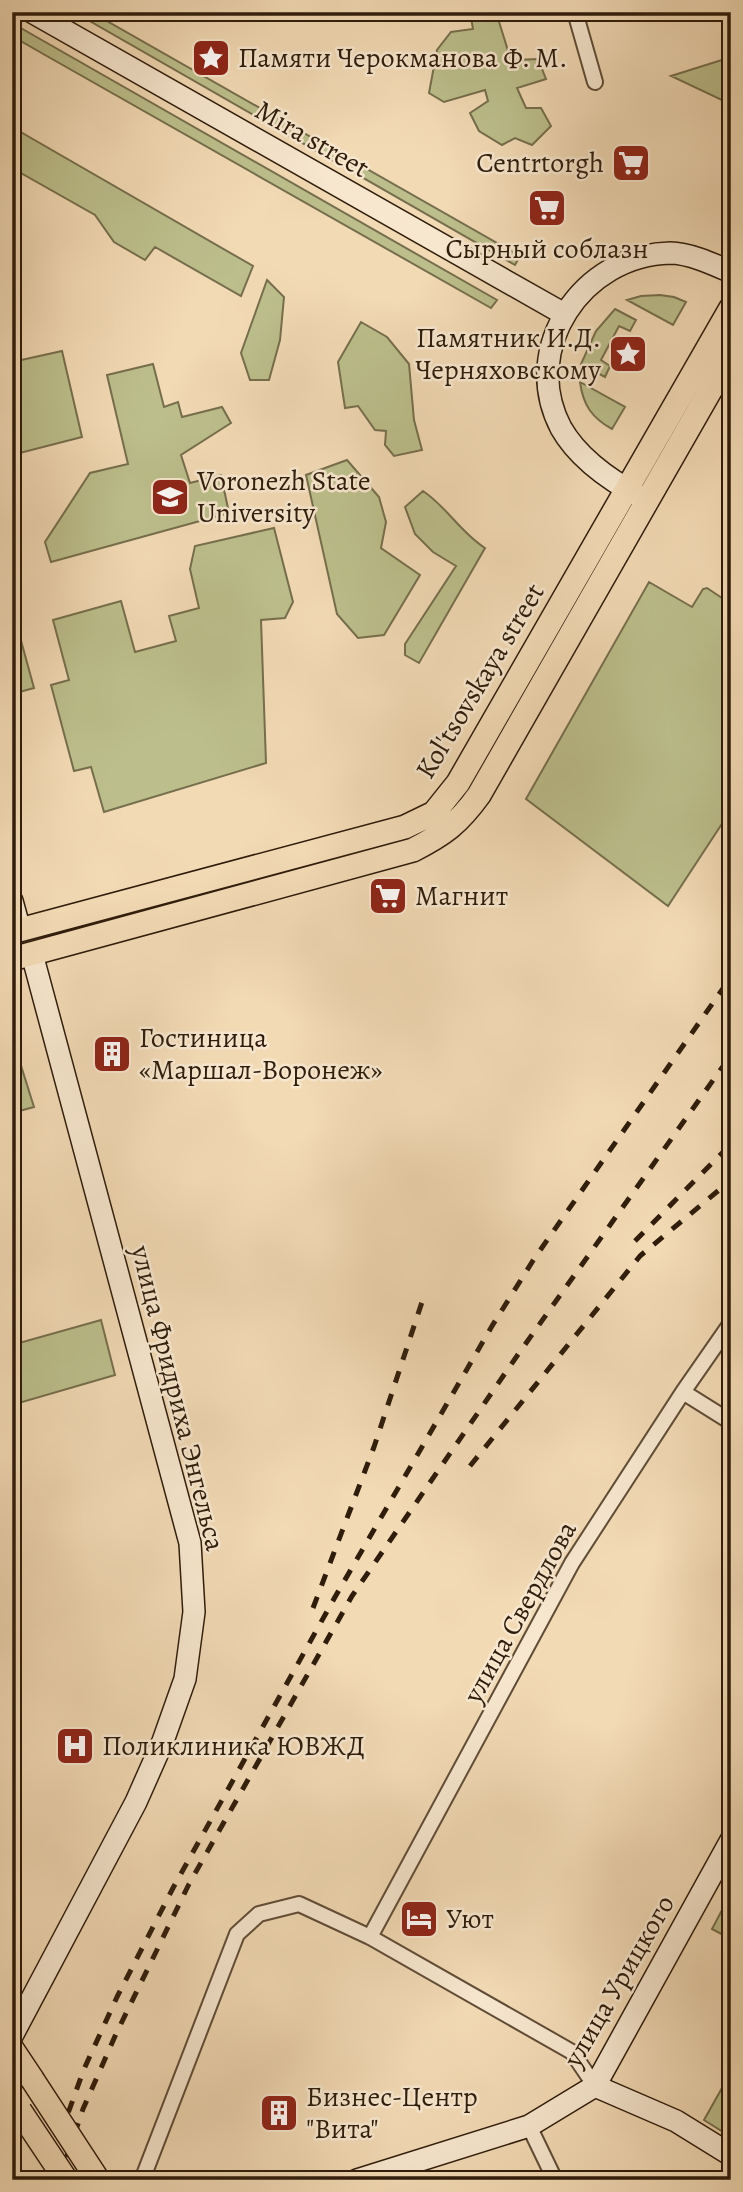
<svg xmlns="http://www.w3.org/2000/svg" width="743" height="2192" viewBox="0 0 743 2192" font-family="Alegreya,serif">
<rect width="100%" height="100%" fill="#f2dab5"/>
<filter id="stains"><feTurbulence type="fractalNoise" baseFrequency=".00286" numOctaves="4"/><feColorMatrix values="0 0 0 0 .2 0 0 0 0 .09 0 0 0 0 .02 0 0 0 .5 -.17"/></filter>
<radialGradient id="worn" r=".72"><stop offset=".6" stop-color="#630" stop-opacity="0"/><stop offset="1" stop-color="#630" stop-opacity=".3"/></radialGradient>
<path fill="#bcbf8c" stroke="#766e4c" stroke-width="2" d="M74 12H91L520 256 515 265Z
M470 12H496L510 57 515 60 538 59 546 79 517 88 526 108H541L551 126 532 145 515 138 502 145 479 131 470 113 488 101 485 90 444 102 429 93 437 50 451 32 473 29Z
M12 23 497 300 491 308 45 55 12 36Z
M731 57V93L726 102 671 76Z
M12 127 253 266 241 296 155 247 145 260 114 242 95 215 12 168Z
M12 250 17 262 19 293 12 294Z
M267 280 284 297 280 340 269 380H250L241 353Z
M660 295 674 297 686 302 673 325 627 300 641 296Z
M615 309 636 320 630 331 619 326 601 360 610 366 605 377 581 364 596 331Z
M361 322 387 337 409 364 414 420 422 450 394 456 385 445 386 431 375 430 358 406 345 408 338 362Z
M62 351 82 437 12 455V362Z
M153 364 164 407 178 402 182 417 222 407 231 423 181 455 190 483 221 475 229 513 51 562 45 542 90 473 128 464 107 375Z
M580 382 625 407 612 429C592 418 583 405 580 382Z
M347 460 379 497 386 522 381 548 420 575 384 635 358 638 337 614 306 475Z
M423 491C447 507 460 532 485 548L419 663 405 655V644L456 566 433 552 415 534 405 507Z
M274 528 293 602 285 618 261 620 266 763 104 812 91 767 74 771 51 685 69 680 53 620 121 601 135 652 176 641 169 616 199 608 190 569 195 546Z
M649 582 692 607 703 589 707 588 731 604V810L668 906 526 799Z
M14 615 34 688 12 694V616Z
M12 1037 34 1107 12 1113Z
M101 1320 115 1375 12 1405V1345Z
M731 1893V1939L712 1929Z
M731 2072V2137L704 2120Z"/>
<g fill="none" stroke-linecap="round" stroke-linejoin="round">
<defs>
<path id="street" d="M575 12 595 82
M683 1392 731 1422
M370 1937 572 1563 683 1392 731 1323
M529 2126 555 2180
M142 2180 237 1934 259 1914 299 1904 370 1937 572 2052 595 2086"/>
<path id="secondary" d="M32 12 564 314
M641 497C611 481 578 458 561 428 519 348 583 255 670 253 689 253 713 264 731 272
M12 901 20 930
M12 2036 136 1802 163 1741 185 1679 194 1612 190 1543 32 954
M595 2086 676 2121 731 2155
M357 2180 529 2126 595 2086 731 1840"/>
<path id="primary" d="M12 932 405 827 434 813 458 783 731 308
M12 959 413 850C444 834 458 824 479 795L731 354
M12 2049 32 2079"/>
</defs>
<use href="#street" stroke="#604c36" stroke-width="18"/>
<use href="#secondary" stroke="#2f1c0b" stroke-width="24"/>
<use href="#primary" stroke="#2f1c0b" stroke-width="26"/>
<use href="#street" stroke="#f7e7cf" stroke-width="14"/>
<use href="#secondary" stroke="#f7e7cf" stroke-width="21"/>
<use href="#primary" stroke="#f2dab5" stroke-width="23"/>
<path stroke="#2f1c0b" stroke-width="5" stroke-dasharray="12 12" stroke-linecap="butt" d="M635 1241 731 1144
M470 1466 640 1256 731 1180
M313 1608 374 1447 422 1302
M44 2180 84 2069 117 1997 173 1888 335 1597 492 1326 534 1259 731 977
M59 2180 83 2109 116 2034 189 1884 352 1596 519 1353 731 1055"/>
<defs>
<path id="primary-bridge" d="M32 2079 98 2180
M20 2111 66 2180"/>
</defs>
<use href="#primary-bridge" stroke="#2f1c0b" stroke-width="26" stroke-linecap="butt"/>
<use href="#primary-bridge" stroke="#f2dab5" stroke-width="23"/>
</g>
<defs>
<symbol id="sight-square" viewBox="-11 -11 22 22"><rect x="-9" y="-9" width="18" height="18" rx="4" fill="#8f2418" stroke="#f7e7cf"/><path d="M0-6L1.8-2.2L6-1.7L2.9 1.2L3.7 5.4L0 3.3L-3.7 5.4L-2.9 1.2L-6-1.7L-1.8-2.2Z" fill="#fff"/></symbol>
<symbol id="supermarket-square" viewBox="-11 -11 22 22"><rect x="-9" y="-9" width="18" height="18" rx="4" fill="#8f2418" stroke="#f7e7cf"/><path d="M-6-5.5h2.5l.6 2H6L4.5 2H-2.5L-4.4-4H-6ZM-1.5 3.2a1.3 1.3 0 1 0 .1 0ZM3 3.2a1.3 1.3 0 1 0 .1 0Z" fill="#fff"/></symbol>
<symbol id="university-square" viewBox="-11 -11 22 22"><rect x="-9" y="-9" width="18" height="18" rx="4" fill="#8f2418" stroke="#f7e7cf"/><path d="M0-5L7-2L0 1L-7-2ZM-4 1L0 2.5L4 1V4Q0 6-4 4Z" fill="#fff"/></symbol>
<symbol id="building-square" viewBox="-11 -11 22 22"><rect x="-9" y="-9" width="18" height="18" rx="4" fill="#8f2418" stroke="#f7e7cf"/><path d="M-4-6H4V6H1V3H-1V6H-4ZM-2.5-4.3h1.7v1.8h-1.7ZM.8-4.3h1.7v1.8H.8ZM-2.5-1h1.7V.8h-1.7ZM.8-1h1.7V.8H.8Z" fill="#fff"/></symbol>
<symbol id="hospital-square" viewBox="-11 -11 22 22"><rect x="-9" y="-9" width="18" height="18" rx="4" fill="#8f2418" stroke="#f7e7cf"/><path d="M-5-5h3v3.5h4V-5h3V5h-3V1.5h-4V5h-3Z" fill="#fff"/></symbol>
<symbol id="hotel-square" viewBox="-11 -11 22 22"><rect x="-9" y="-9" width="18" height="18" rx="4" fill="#8f2418" stroke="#f7e7cf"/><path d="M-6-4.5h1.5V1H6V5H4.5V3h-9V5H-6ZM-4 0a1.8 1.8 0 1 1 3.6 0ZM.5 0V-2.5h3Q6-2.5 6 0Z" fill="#fff"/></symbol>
</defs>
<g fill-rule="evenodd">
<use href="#sight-square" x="189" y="36" width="44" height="44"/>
<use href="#supermarket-square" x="609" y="141" width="44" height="44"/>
<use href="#supermarket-square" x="525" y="186" width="44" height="44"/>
<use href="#sight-square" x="606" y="332" width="44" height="44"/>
<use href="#university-square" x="148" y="475" width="44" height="44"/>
<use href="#supermarket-square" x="366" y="874" width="44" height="44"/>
<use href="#building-square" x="90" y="1032" width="44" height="44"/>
<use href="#hospital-square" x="53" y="1724" width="44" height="44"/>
<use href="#hotel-square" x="397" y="1897" width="44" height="44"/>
<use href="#building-square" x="257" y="2091" width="44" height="44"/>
</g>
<g text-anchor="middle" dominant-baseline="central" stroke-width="5" stroke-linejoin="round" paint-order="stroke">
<g font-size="28" fill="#2f1c0b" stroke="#f7e7cf" text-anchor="start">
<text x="238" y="58">Памяти Черокманова Ф. М.</text>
<text x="604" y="163" text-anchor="end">Centrtorgh</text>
<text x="547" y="249" text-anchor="middle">Сырный соблазн</text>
<text x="601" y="338" text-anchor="end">Памятник И.Д.<tspan x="601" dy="32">Черняховскому</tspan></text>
<text x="197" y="481">Voronezh State<tspan x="197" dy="32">University</tspan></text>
<text x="415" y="896">Магнит</text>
<text x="139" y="1038">Гостиница<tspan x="139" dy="32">«Маршал-Воронеж»</tspan></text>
<text x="102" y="1746">Поликлиника ЮВЖД</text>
<text x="446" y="1919">Уют</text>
<text x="306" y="2097">Бизнес-Центр<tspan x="306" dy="32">"Вита"</tspan></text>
</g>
<g font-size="28" fill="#2f1c0b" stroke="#f7e7cf">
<text transform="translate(312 139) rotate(30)">Mira street</text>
<text transform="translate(480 681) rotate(-59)">Kol'tsovskaya street</text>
<text transform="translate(178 1398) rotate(76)">улица Фридриха Энгельса</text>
<text transform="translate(520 1612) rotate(-61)">улица Свердлова</text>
<text transform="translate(619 1981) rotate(-60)">улица Урицкого</text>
</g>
</g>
<rect width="743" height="2192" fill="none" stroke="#f2dab5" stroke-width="42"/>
<rect x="14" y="14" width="715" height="2164" fill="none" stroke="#2f1c0b" stroke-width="3.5"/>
<rect x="21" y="21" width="701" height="2150" fill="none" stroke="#2f1c0b" stroke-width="2"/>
<rect width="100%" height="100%" filter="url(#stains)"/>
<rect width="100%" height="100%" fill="url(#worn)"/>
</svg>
